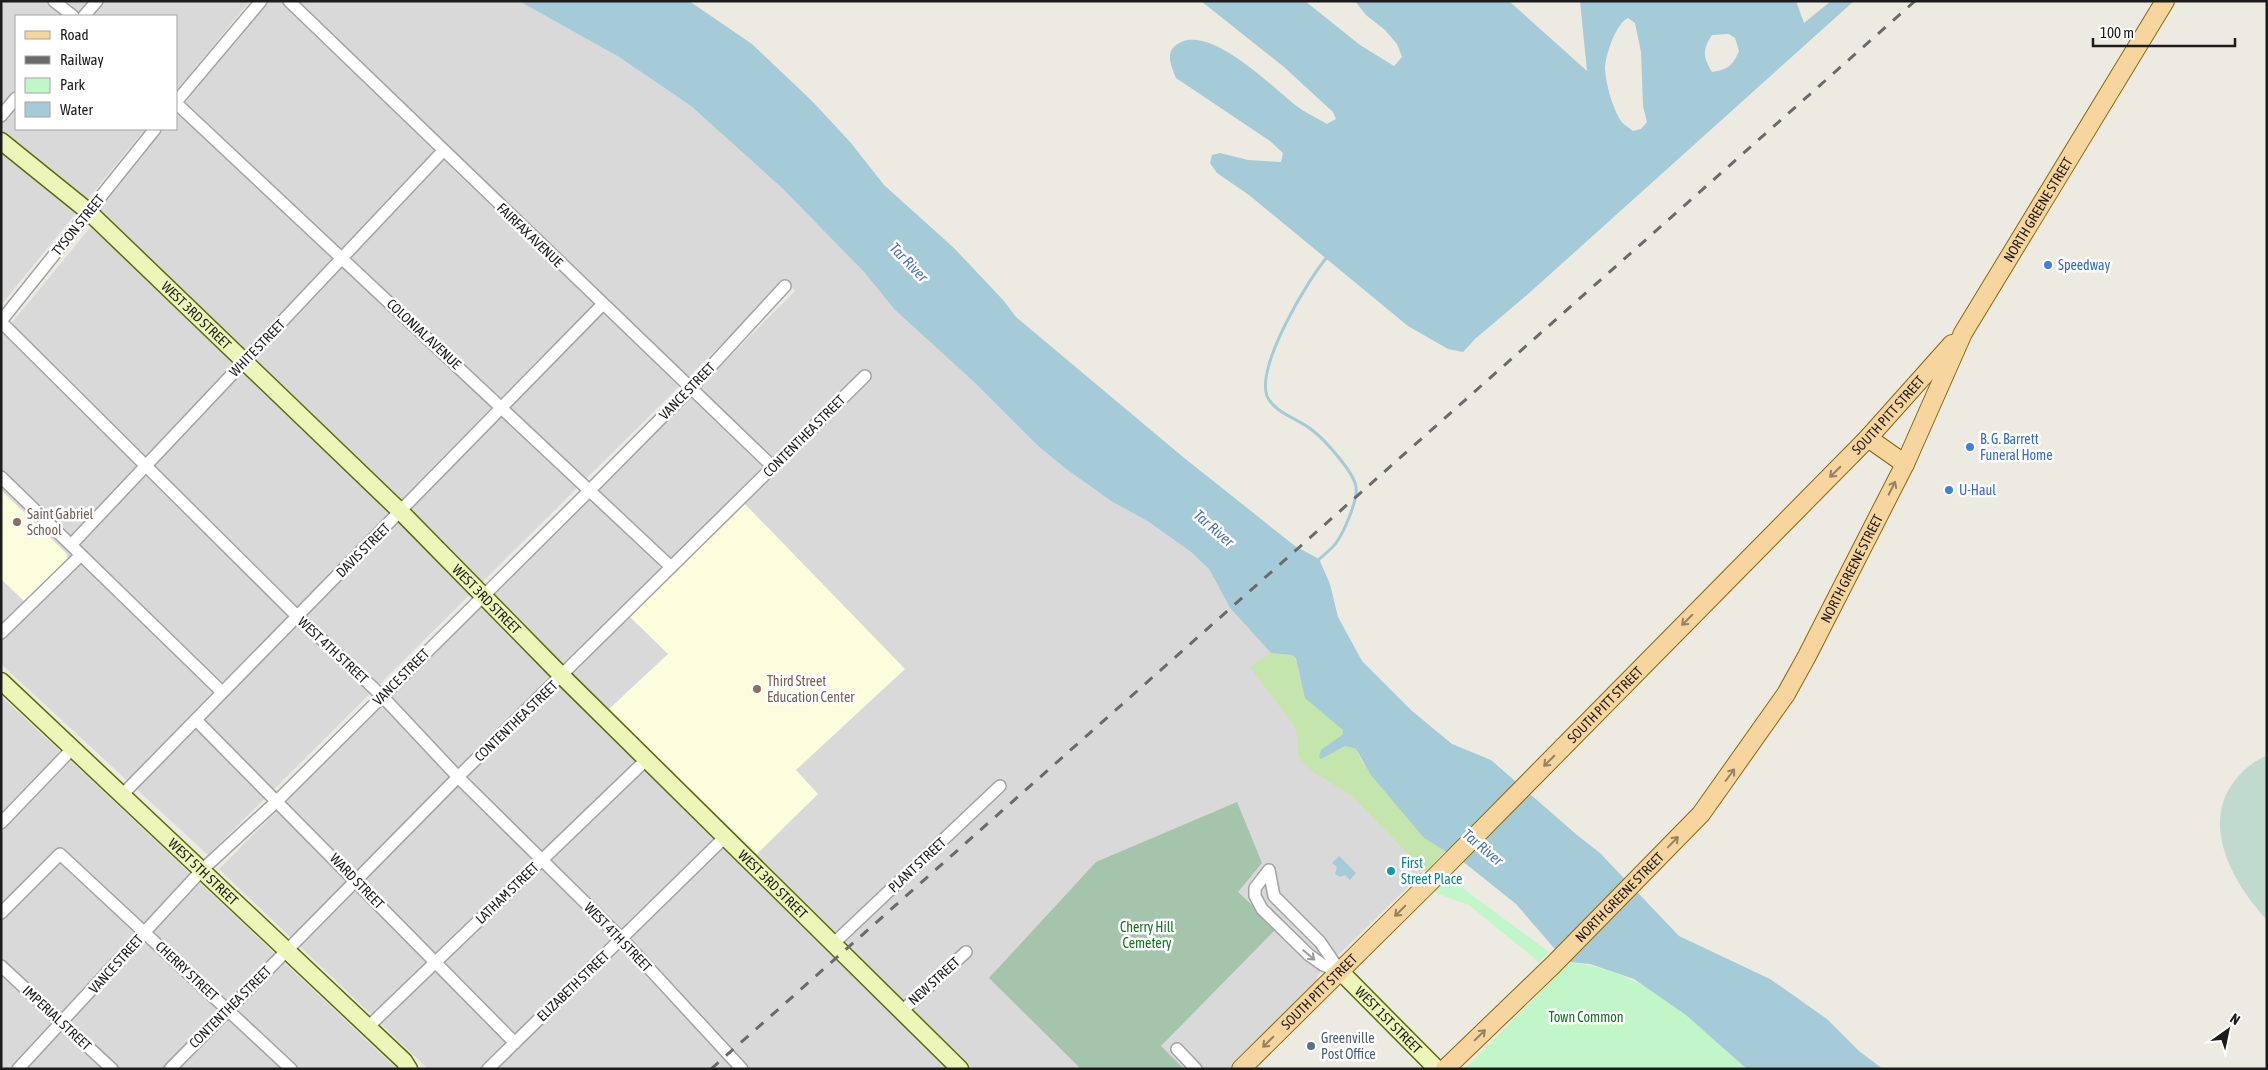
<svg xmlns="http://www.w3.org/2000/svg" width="2268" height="1070" viewBox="0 0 2268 1070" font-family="'Asap Condensed',sans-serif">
<rect width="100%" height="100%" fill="#edeae2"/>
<path fill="#dad9d9" d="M1 1H250L176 91V16H16V129H145L1 305Z
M267 1H519L619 57 691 106 783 189 864 272 895 310 974 382 1037 445 1066 469 1111 501 1149 522 1191 552 1209 569 1230 608 1271 653 1292 655 1327 746 1321 758 1331 753 1363 763 1424 838 1445 851 1318 975 1317 980 1229 1069H428L219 869 795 291 786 280 208 855 1 664V336L93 224 101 207 164 129H176V114Z
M1 696 61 752 1 813Z
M71 761 397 1069H1V833Z"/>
<path fill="#fbfddc" d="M1 490 66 553 68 559 67 562 25 602 1 579Z
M742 501 905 669 796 770 818 794 757 854 609 709 668 654 629 616Z"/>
<path fill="#c4e5ab" d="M1271 653 1292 655C1301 665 1297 673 1301 684 1309 706 1332 714 1343 730 1342 741 1332 740 1327 747 1324 750 1323 755 1321 758L1345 746 1356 749 1363 763 1424 838 1445 851 1426 872 1352 796 1312 771 1298 757V738L1294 725 1250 667Z"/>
<path fill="#c0dad0" d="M2267 756V920C2233 884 2199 823 2236 779 2245 769 2254 760 2267 756Z"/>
<path fill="#a5c4ac" d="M1237 802 1262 863 1238 892 1277 928 1161 1046 1184 1069H1081L989 978 1096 862Z"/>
<path fill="#c1f6c8" d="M1446 876 1549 952 1539 962 1469 905 1433 892 1435 883Z
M1570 962C1650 973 1690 1018 1747 1069H1465Z"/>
<path fill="#a5cad8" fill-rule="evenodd" d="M519 1H689L752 44 813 102 851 143 884 185 954 248 1004 301 1016 317 1183 457 1295 546 1319 559 1330 584 1338 617 1362 661 1411 710 1452 744 1491 760 1577 835 1600 853 1679 936 1770 979 1827 1019 1859 1051 1883 1069H1747L1686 1015 1634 979 1590 964 1570 962 1554 948 1516 904 1466 864 1424 838 1371 775 1356 749 1345 746 1321 759 1319 757 1321 750 1342 735 1343 730 1305 698 1296 659 1292 655 1271 653 1230 608 1209 569 1191 552 1149 522 1111 501 1066 469 1037 445 974 382 895 310 864 272 783 189 691 106 619 57Z
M1201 1H1305L1360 45 1394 66 1402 57 1397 44 1385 30 1366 15 1355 1H1509L1587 71 1580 1H1796L1804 23 1831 1H1854L1527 295 1475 339 1463 352 1448 349 1408 326 1249 195 1217 173 1210 163 1212 155 1220 153 1248 160 1281 162 1283 153 1270 141 1176 78C1172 68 1165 54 1175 46 1204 20 1266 81 1288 99 1300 110 1313 116 1327 124L1336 119 1333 112 1284 67ZM1628 18 1635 23 1641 52 1643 106 1647 122 1641 129 1633 131C1628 127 1621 123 1619 118 1612 105 1606 85 1605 69 1605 56 1616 23 1628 18ZM1729 34 1735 38 1739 51C1733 65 1728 70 1712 72 1703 57 1702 50 1712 35Z
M1339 856 1356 873 1350 880 1345 875 1340 877 1335 874 1337 867 1332 863Z"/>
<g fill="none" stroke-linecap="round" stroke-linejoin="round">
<path stroke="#a5cad8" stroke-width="3" d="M1316 562C1322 556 1331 550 1336 543 1344 532 1358 500 1356 487 1354 472 1324 439 1312 430 1299 419 1274 413 1267 396 1256 366 1308 279 1328 256"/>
<defs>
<path id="street" d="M54 1 73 16
M289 1 773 467
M84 16 97 1
M176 102 261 1
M176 103 671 567
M1 116 16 98
M1 321 155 129
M1 322 297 616 382 696 458 777 622 939 742 1069
M1 477 222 692
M71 545 443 151
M1 633 81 555
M197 721 515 1043
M122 795 603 304
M1 823 72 749
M1269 870 1255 888V896L1262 909 1309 955 1323 965 1340 971
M1269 870 1274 896 1320 942 1340 971
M1 913 60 854 291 1069
M833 944 1000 786
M1 966 112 1069
M902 1011 966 952
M368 1027 646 760
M1177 1049 1196 1069
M18 1069 202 870 277 801 589 491 691 388 785 286
M170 1069 458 777 865 376
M488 1069 726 836"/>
<g id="secondary">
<path id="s1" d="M1 141 89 212 400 511 562 676 960 1069"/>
<path id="s2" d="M1 681 404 1061 409 1069"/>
<path id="s3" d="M1340 971 1437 1069"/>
</g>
<g id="primary">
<path d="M1868 438 1905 464"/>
<path id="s4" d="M1241 1069 1431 881 1868 438 1952 344"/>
<path id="s5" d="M1445 1069 1553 965 1701 814 1786 694 1807 656 1905 464 1963 333 2165 1"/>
</g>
</defs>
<use href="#street" stroke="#a3a3a3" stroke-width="14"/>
<use href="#secondary" stroke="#5b6b0b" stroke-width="19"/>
<use href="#primary" stroke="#8c6809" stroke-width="20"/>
<use href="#street" stroke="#fff" stroke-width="11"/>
<use href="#secondary" stroke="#eef5b8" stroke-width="16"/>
<use href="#primary" stroke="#f6d59f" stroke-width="18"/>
<path stroke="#6a6a6a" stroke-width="3" stroke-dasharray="10 10" stroke-linecap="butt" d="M711 1069 1915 1"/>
</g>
<defs><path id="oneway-shaft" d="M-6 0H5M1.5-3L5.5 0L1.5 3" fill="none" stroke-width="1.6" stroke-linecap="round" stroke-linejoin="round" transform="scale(1.25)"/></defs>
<g stroke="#948264">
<use href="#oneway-shaft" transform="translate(1835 472) rotate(135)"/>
<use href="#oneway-shaft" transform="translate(1892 488) rotate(-63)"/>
<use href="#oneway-shaft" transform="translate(1687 620) rotate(135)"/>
<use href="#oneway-shaft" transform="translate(1549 761) rotate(135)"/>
<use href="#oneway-shaft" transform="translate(1730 775) rotate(-53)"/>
<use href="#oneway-shaft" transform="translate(1673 842) rotate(-46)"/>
<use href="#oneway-shaft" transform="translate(1400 911) rotate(135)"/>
<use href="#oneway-shaft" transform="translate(1480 1035) rotate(-44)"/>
<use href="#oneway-shaft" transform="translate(1268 1042) rotate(135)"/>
</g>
<use stroke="#999" href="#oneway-shaft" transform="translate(1309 955) rotate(40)"/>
<g fill="#3f7fe0" stroke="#fff" stroke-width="2">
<circle cx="2048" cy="265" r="5"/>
<circle cx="1970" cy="447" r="5"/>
<circle cx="1949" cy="490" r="5"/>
</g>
<g fill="#8d6e63" stroke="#fff" stroke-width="2">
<circle cx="17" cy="522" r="5"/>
<circle cx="757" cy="689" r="5"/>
</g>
<circle fill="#0f9aa8" stroke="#fff" stroke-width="2" cx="1391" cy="871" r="5"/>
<circle fill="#5c6f8a" stroke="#fff" stroke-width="2" cx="1311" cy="1046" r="5"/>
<g text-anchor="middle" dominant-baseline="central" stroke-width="5" stroke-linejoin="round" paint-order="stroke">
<g font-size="14" fill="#1c1c1c" stroke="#fff">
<text stroke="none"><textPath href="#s5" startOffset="1055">NORTH GREENE STREET</textPath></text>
<text transform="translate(78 225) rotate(-51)">TYSON STREET</text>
<text transform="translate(530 235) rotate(44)">FAIRFAX AVENUE</text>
<text stroke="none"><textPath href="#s1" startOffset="262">WEST 3RD STREET</textPath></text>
<text transform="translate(424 334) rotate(43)">COLONIAL AVENUE</text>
<text transform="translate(257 348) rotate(-46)">WHITE STREET</text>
<text transform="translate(687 391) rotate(-46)">VANCE STREET</text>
<text stroke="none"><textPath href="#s4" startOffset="920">SOUTH PITT STREET</textPath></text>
<text transform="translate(804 436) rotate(-45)">CONTENTHEA STREET</text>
<text transform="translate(363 550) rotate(-45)">DAVIS STREET</text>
<text stroke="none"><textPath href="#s5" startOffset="650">NORTH GREENE STREET</textPath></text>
<text stroke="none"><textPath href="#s1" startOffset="668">WEST 3RD STREET</textPath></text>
<text transform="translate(333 650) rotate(43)">WEST 4TH STREET</text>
<text transform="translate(401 677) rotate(-45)">VANCE STREET</text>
<text stroke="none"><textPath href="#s4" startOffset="515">SOUTH PITT STREET</textPath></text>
<text transform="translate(516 721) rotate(-44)">CONTENTHEA STREET</text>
<text transform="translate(917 865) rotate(-43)">PLANT STREET</text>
<text stroke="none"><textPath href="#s2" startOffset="278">WEST 5TH STREET</textPath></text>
<text transform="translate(357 881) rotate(46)">WARD STREET</text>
<text stroke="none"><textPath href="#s1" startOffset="1072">WEST 3RD STREET</textPath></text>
<text transform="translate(507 893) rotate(-44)">LATHAM STREET</text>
<text stroke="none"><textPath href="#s5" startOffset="245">NORTH GREENE STREET</textPath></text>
<text transform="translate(618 937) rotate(46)">WEST 4TH STREET</text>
<text transform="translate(116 964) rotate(-48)">VANCE STREET</text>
<text transform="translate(187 971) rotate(43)">CHERRY STREET</text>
<text transform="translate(934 981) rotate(-42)">NEW STREET</text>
<text transform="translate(573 986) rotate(-44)">ELIZABETH STREET</text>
<text stroke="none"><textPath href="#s4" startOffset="110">SOUTH PITT STREET</textPath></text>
<text transform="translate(230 1007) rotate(-45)">CONTENTHEA STREET</text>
<text transform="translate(57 1018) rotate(43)">IMPERIAL STREET</text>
<text stroke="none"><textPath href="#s3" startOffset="69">WEST 1ST STREET</textPath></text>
</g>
<g font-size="14" fill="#366cbe" stroke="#fff" text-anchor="start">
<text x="2058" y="265">Speedway</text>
<text x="1980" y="439">B. G. Barrett<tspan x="1980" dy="16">Funeral Home</tspan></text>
<text x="1959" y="490">U-Haul</text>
</g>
<g font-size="14" fill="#785e54" stroke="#fff" text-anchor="start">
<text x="27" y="514">Saint Gabriel<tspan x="27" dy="16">School</tspan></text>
<text x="767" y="681">Third Street<tspan x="767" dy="16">Education Center</tspan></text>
</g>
<g font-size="14" fill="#0d838f" stroke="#fff" text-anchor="start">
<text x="1401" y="863">First<tspan x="1401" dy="16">Street Place</tspan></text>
</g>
<g font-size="14" fill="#127320" stroke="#fff">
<text x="1147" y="927">Cherry Hill<tspan x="1147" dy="16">Cemetery</tspan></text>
<text x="1586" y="1017">Town Common</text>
</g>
<g font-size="14" fill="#4e5e75" stroke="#fff" text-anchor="start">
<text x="1321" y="1038">Greenville<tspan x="1321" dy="16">Post Office</tspan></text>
</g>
<g font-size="15" font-style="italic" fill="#4f75a5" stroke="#fff">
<text transform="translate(909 262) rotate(46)">Tar River</text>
<text transform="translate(1214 528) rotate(41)">Tar River</text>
<text transform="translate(1483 847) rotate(40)">Tar River</text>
</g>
</g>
<rect width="2268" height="1070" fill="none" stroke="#1c1c1c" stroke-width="5"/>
<rect x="15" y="15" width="162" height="115" fill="#ffffff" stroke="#a4a4a4"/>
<rect x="25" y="31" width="25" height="8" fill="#f6d59f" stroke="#a4a4a4"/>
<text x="60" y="40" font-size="15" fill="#1c1c1c">Road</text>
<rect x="25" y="56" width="25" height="8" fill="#6a6a6a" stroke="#a4a4a4"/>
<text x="60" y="65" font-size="15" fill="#1c1c1c">Railway</text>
<rect x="25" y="78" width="25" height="15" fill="#c1f6c8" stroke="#a4a4a4"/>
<text x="60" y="90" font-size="15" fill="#1c1c1c">Park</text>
<rect x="25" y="102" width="25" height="15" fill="#a5cad8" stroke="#a4a4a4"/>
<text x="60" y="115" font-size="15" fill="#1c1c1c">Water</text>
<g transform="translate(2228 1030) rotate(33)" stroke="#ffffff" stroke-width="4" paint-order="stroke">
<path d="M0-4L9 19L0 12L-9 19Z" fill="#1c1c1c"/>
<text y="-8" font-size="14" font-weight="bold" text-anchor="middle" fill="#1c1c1c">N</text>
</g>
<path d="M2093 38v8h142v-8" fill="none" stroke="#1c1c1c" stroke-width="2.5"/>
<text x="2100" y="38" font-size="15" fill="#1c1c1c" stroke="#ffffff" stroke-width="4" paint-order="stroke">100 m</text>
</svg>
